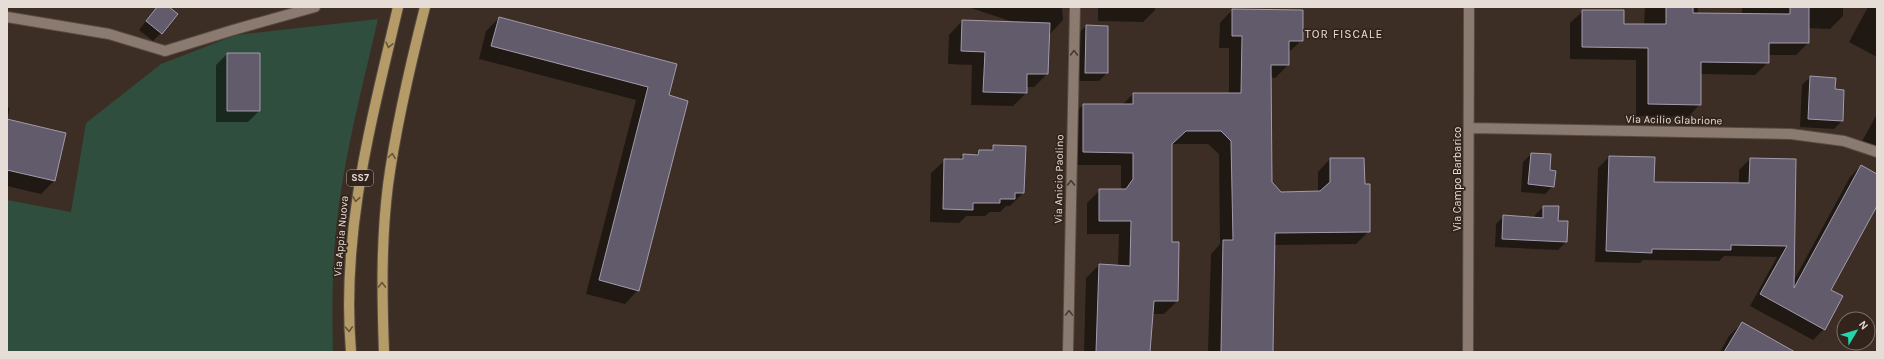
<svg xmlns="http://www.w3.org/2000/svg" width="1884" height="359" viewBox="0 0 1884 359" font-family="Karla,sans-serif">
<rect width="100%" height="100%" fill="#3c2e24"/>
<path fill="#2f4e3d" d="M378 19C362 89 343 159 336 230 332 271 332 311 333 352H7V200L71 212 86 123 161 64 236 35Z"/>
<path fill="#0007" d="M157 7H168L161 33 153 41 139 30Z
M968 7H1062L1063 20 1050 34 1048 33 1047 74 1034 87H1026V93L1013 106 971 105 972 65 948 64 949 35 962 21 1016 23Z
M1098 7H1155V10L1143 22 1098 21Z
M1645 7H1698V14H1742V7H1843V16L1830 29 1808 28V43L1796 55H1768V62L1755 75 1700 74V104L1688 117 1636 116V60L1570 59V23L1583 11 1623 25H1644Z
M1868 7H1877V57L1849 42Z
M1232 10 1302 40 1288 53V65L1275 78 1270 77 1271 183 1281 193 1318 192V172L1330 159 1364 185 1369 231 1356 244 1274 245 1272 352H1208L1211 254 1220 244 1219 154 1208 144H1173L1171 145V243H1178L1177 301 1164 314H1152L1150 352H1084L1086 278 1099 265 1118 266 1119 234H1087V203L1100 190H1121V165H1070V118L1083 105H1122L1133 94H1229V48H1219L1220 23Z
M499 18 676 64 667 96 638 290 625 304 586 294 636 100 479 59 486 31Z
M1086 26 1107 73 1099 81H1078V34Z
M227 54 259 111 248 122H216V65Z
M1810 77 1834 90 1842 121 1834 129 1800 127 1802 85Z
M7 107 10 108 7 120 54 181 41 194 7 186Z
M1877 114V154L1860 145Z
M994 146 1023 193 1010 206H1006L1000 212H990L985 216H966L959 223 930 222 931 173 945 160H958L963 155H975L979 151H989Z
M1531 154 1549 171 1553 186 1545 194 1521 192 1523 162Z
M1609 157 1653 183 1739 184V170L1750 159 1795 160 1793 282 1850 177 1861 166 1877 175V204L1830 290 1824 329 1813 340 1750 306 1777 257 1724 256 1719 261 1643 260 1640 263 1595 262 1598 168Z
M1543 207 1557 222 1566 242 1558 250 1495 247 1496 224 1504 216 1535 218V215Z
M1742 323 1793 352H1720L1729 336Z"/>
<path fill="#615b6b" stroke="#a29bad" d="M157 7H169L178 14 162 34 146 21Z
M1666 7H1693V13L1790 14V7H1809V43H1769V63L1701 62V105L1648 104V48L1582 47V10H1624V24H1666Z
M1232 9 1303 10V41H1289V65H1271L1272 182 1281 192 1320 191 1330 182V158H1364L1365 184H1370V232L1275 233 1273 352H1221L1223 240H1233L1231 141 1221 131H1186L1172 144V242H1179L1178 301H1154L1150 352H1096L1099 264 1130 266 1131 221H1099V189H1126L1133 179V153L1083 152V104H1133V93H1241L1242 36H1232Z
M499 17 677 64 669 95 688 101 639 291 599 280 648 87 491 46Z
M962 20 1050 23 1048 74H1027V93L983 92 985 52 961 51Z
M1086 25 1108 26V73H1085Z
M227 53H260V111H227Z
M1810 76 1836 78 1835 89 1844 90 1843 121 1808 119Z
M7 119 66 133 55 181 7 170Z
M993 145 1026 146 1024 193H1015V199H1000V203H973V210L943 209 944 159H963V154L978 155 979 150H993Z
M1531 153 1551 154 1550 170 1556 171 1554 187 1528 184Z
M1609 156 1655 157 1654 182 1749 183 1750 158 1796 159 1794 288 1861 165 1877 174V206L1831 290 1843 296 1825 330 1760 294 1787 246 1731 245V250L1652 249V253L1606 251Z
M1543 206H1559L1558 221H1568L1567 242 1502 239 1503 215 1543 218Z
M1742 322 1795 352H1724Z"/>
<g fill="none" stroke-linecap="round" stroke-linejoin="round">
<defs>
<path id="minor" d="M7 17 109 34 165 51 233 30 315 7
M1469 128 1791 134 1844 141 1877 152
M1068 352 1075 7
M1468 352 1469 7"/>
<path id="major" d="M351 352C341 231 371 123 398 7
M384 352C382 296 381 241 388 185 396 125 410 66 425 7"/>
</defs>
<use href="#minor" stroke="#564a42" stroke-width="12"/>
<use href="#major" stroke="#564a42" stroke-width="12"/>
<use href="#minor" stroke="#8b7a6f" stroke-width="10"/>
<use href="#major" stroke="#b49b67" stroke-width="10"/>
</g>
<defs><path id="oneway-chevron" d="M-2-3.5L2.5 0L-2 3.5" fill="none" stroke-width="1.6" stroke-linecap="round" stroke-linejoin="round"/></defs>
<g stroke="#665439">
<use href="#oneway-chevron" transform="translate(389 45) rotate(103)"/>
<use href="#oneway-chevron" transform="translate(392 156) rotate(-82)"/>
<use href="#oneway-chevron" transform="translate(356 199) rotate(99)"/>
<use href="#oneway-chevron" transform="translate(382 285) rotate(-89)"/>
<use href="#oneway-chevron" transform="translate(349 329) rotate(87)"/>
</g>
<g stroke="#483a30">
<use href="#oneway-chevron" transform="translate(1074 53) rotate(-89)"/>
<use href="#oneway-chevron" transform="translate(1071 183) rotate(-89)"/>
<use href="#oneway-chevron" transform="translate(1069 313) rotate(-89)"/>
</g>
<g text-anchor="middle" dominant-baseline="central" stroke-width="3.5" stroke-linejoin="round" paint-order="stroke">
<rect fill="#32241b" stroke="#b1a69f" stroke-width="1" x="347" y="170" width="26" height="16" rx="3"/>
<g font-size="10" font-weight="bold" fill="#e7ddd7">
<text x="360" y="178">SS7</text>
</g>
<g font-size="11" fill="#e7ddd7" stroke="#32241b">
<text transform="translate(1674 120) rotate(1)">Via Acilio Glabrione</text>
<text transform="translate(1059 179) rotate(-89)">Via Anicio Paolino</text>
<text transform="translate(1457 179) rotate(-90)">Via Campo Barbarico</text>
<text transform="translate(341 236) rotate(-85)">Via Appia Nuova</text>
</g>
<g font-size="12" letter-spacing="1" fill="#f0dcd0" stroke="#32241b">
<text x="1344" y="34">TOR FISCALE</text>
</g>
</g>
<rect width="1884" height="359" fill="none" stroke="#e7ddd7" stroke-width="16"/>
<g transform="translate(1856 331) rotate(52)"><circle r="19" fill="#32241b" stroke="#7a6e66"/>
<path d="M0-3L7 15L0 10L-7 15Z" fill="#27d5ad"/>
<text y="-6" font-size="11" font-weight="bold" text-anchor="middle" fill="#e7ddd7">N</text>
</g>
</svg>
